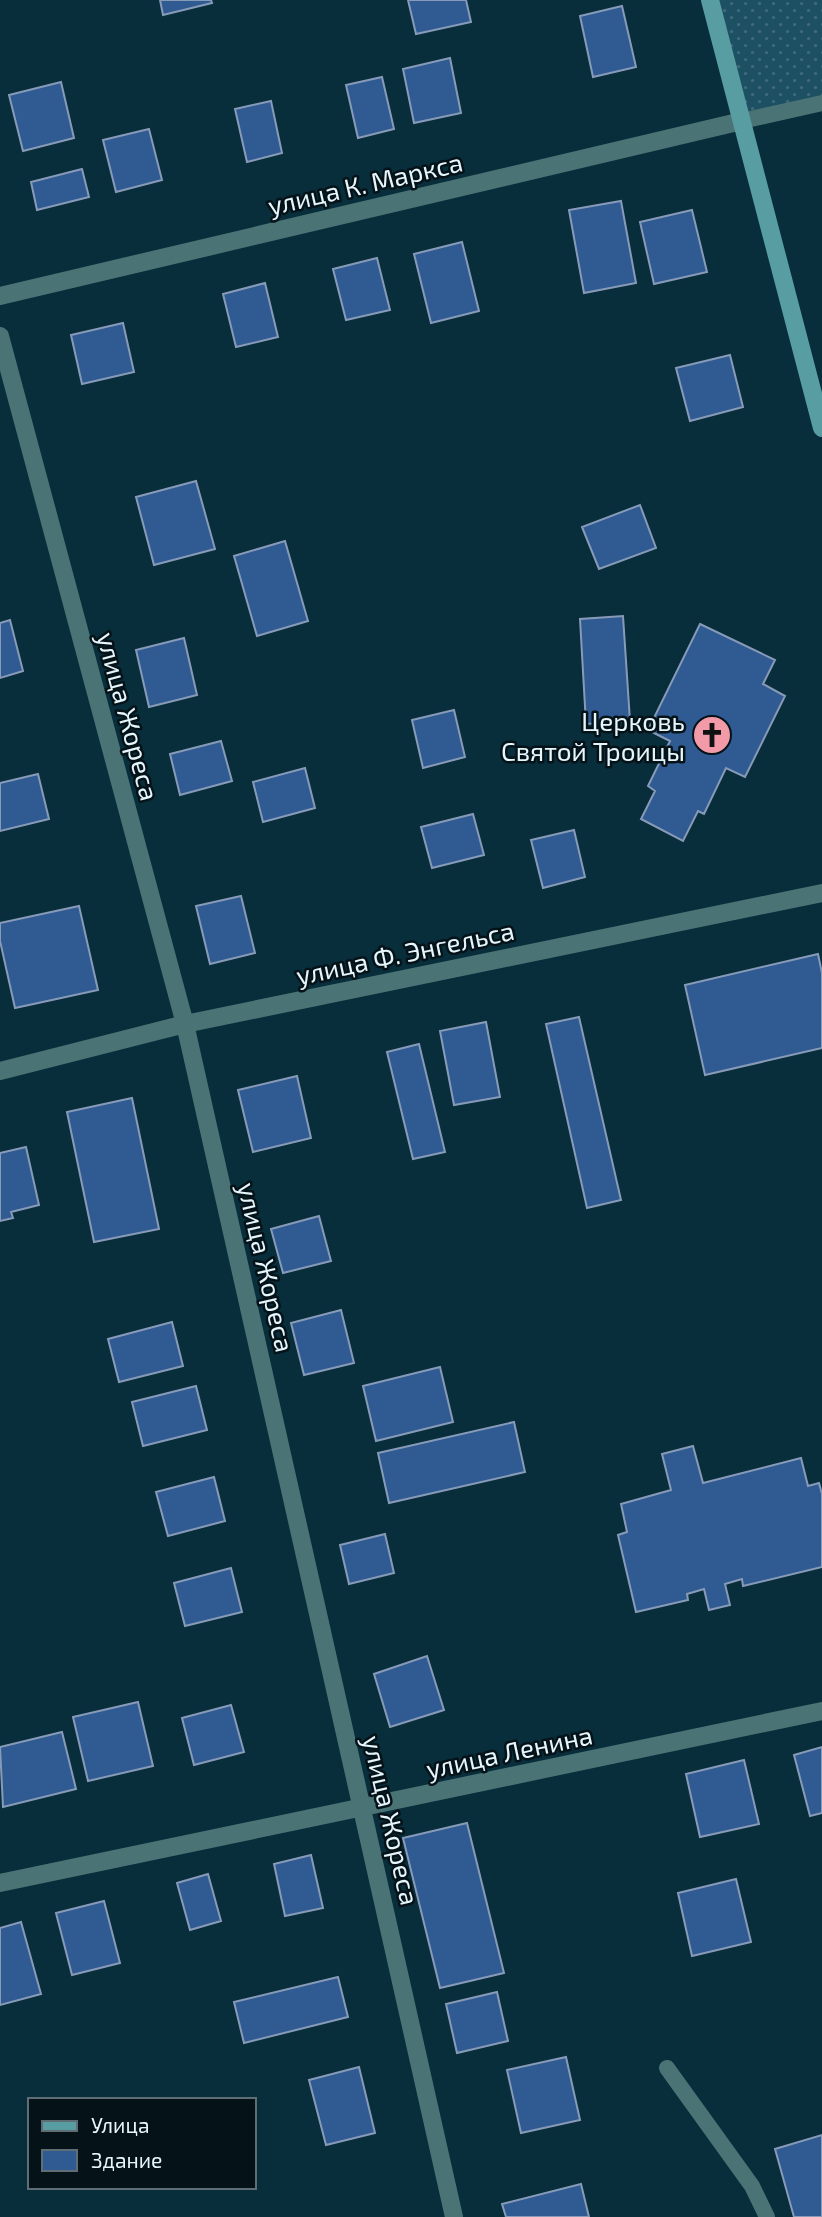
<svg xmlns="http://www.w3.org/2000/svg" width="822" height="2217" viewBox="0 0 822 2217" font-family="'Exo 2',sans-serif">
<defs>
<pattern id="grass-dots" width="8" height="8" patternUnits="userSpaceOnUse" patternTransform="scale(1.75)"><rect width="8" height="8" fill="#1e5064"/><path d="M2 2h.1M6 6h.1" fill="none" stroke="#3f6a7b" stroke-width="1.8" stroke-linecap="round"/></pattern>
</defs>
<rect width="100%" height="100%" fill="#082d3b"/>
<path fill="url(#grass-dots)" d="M710 0H822V103L742 121Z"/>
<path fill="#305a92" stroke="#879bb8" stroke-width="2" d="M160 0H211L212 3 163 15Z
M408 0H466L471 22 416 34Z
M622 6 636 67 593 77 580 16Z
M450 58 461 113 414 123 403 69Z
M382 77 394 129 358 138 346 85Z
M61 82 74 138 23 151 9 95Z
M271 101 282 153 247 162 235 109Z
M149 129 162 180 116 192 103 140Z
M82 169 89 197 37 210 31 182Z
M621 201 636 283 584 293 569 210Z
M692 210 707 272 654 284 640 222Z
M462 242 479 311 431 323 414 254Z
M377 258 390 310 346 320 333 269Z
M265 283 278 337 236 347 223 294Z
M123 323 134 372 82 384 71 335Z
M730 355 743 407 690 421 676 368Z
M196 481 215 549 154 565 136 497Z
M640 505 656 548 599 569 582 527Z
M285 541 308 621 257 636 234 556Z
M623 616 630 721 586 724 580 619Z
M10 620 23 671 0 678V623Z
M700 624 775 660 763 684 785 696 745 777 726 768 704 814 698 811 683 841 641 819 655 791 648 786 670 741 648 730Z
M184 638 197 695 149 707 136 650Z
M454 710 465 757 423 768 412 720Z
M221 741 232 781 180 795 170 754Z
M305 768 315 808 263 822 253 782Z
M38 774 49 819 0 831V783Z
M473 814 484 855 432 868 421 827Z
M574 830 585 877 543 888 531 840Z
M241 896 255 953 210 964 196 906Z
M79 906 98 990 15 1008 0 941V923Z
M818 954 822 973V1048L705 1075 685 985Z
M579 1017 621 1200 587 1208 546 1024Z
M486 1022 500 1097 454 1105 440 1031Z
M419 1044 445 1152 413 1159 387 1052Z
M297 1076 311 1138 253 1152 238 1090Z
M132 1098 159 1229 94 1242 67 1112Z
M26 1147 39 1205 11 1212 13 1218 0 1221V1153Z
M319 1216 331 1261 283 1273 271 1229Z
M341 1310 354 1363 304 1375 291 1323Z
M172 1322 183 1366 119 1382 108 1339Z
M440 1367 453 1422 376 1441 363 1386Z
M196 1386 207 1430 143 1446 132 1402Z
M514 1422 525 1472 389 1503 378 1453Z
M693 1446 703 1483 801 1458 808 1486 819 1483 822 1494V1567L743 1586 742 1579 725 1584 730 1605 709 1610 704 1589 687 1594 688 1600 636 1612 618 1535 627 1532 621 1504 671 1490 662 1454Z
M214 1477 225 1521 168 1536 156 1492Z
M385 1534 394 1573 349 1584 340 1545Z
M231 1568 242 1612 185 1626 174 1583Z
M427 1656 444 1710 390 1727 374 1674Z
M138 1702 153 1766 88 1781 73 1717Z
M231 1705 244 1752 194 1765 182 1718Z
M62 1732 76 1789 3 1807 0 1747Z
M822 1747V1813L810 1816 794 1755Z
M744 1760 759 1824 700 1837 686 1774Z
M467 1823 504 1973 440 1988 403 1838Z
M311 1855 323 1908 285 1916 274 1864Z
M208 1874 221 1921 190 1930 177 1883Z
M736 1879 751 1942 692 1956 678 1893Z
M104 1901 120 1963 72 1975 56 1913Z
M21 1922 41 1994 0 2005V1928Z
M338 1977 348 2017 244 2043 234 2002Z
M497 1992 508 2041 457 2053 446 2004Z
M566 2057 580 2120 521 2133 507 2070Z
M359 2067 375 2133 326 2145 309 2080Z
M822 2135V2217H794L775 2149Z
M581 2184 589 2217H506L502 2204Z"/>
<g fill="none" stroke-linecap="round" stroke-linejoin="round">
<path stroke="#4a7375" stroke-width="16" d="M742 121 822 103
M667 2068 752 2186 767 2217"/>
<path stroke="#4a7375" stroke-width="18" d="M0 296 742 121
M0 336 185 1024 454 2217
M0 1071 185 1024 822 893
M0 1883 822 1711"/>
<path stroke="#589da1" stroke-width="18" d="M710 0 822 428"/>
</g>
<defs>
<symbol id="church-disc" viewBox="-11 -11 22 22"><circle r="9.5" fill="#f39aa9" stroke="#051319"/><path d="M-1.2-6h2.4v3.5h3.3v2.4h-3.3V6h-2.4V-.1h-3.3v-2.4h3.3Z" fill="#111"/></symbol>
</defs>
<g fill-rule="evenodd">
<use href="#church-disc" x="690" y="713" width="44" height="44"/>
</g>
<g text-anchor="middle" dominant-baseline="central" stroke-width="5" stroke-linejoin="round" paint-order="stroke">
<g font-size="26" fill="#e6f6fd" stroke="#051319">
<text transform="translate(365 183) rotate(-13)">улица К. Маркса</text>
<text transform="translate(129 716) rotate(75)">улица Жореса</text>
<text transform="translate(405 952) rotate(-12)">улица Ф. Энгельса</text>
<text transform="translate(267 1267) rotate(77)">улица Жореса</text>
<text transform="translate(509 1751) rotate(-12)">улица Ленина</text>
<text transform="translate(392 1820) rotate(77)">улица Жореса</text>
</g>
<g font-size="26" fill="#e6f6fd" stroke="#051319" text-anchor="end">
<text x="685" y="720">Церковь<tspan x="685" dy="30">Святой Троицы</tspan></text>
</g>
</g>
<rect x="28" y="2098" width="228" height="91" fill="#051319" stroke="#5f6e74" stroke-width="2"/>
<rect x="42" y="2121" width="35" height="10" fill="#589da1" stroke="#5f6e74" stroke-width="2"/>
<text x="91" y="2133" font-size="21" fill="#e6f6fd">Улица</text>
<rect x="42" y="2150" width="35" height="21" fill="#305a92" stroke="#5f6e74" stroke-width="2"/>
<text x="91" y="2168" font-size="21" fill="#e6f6fd">Здание</text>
</svg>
